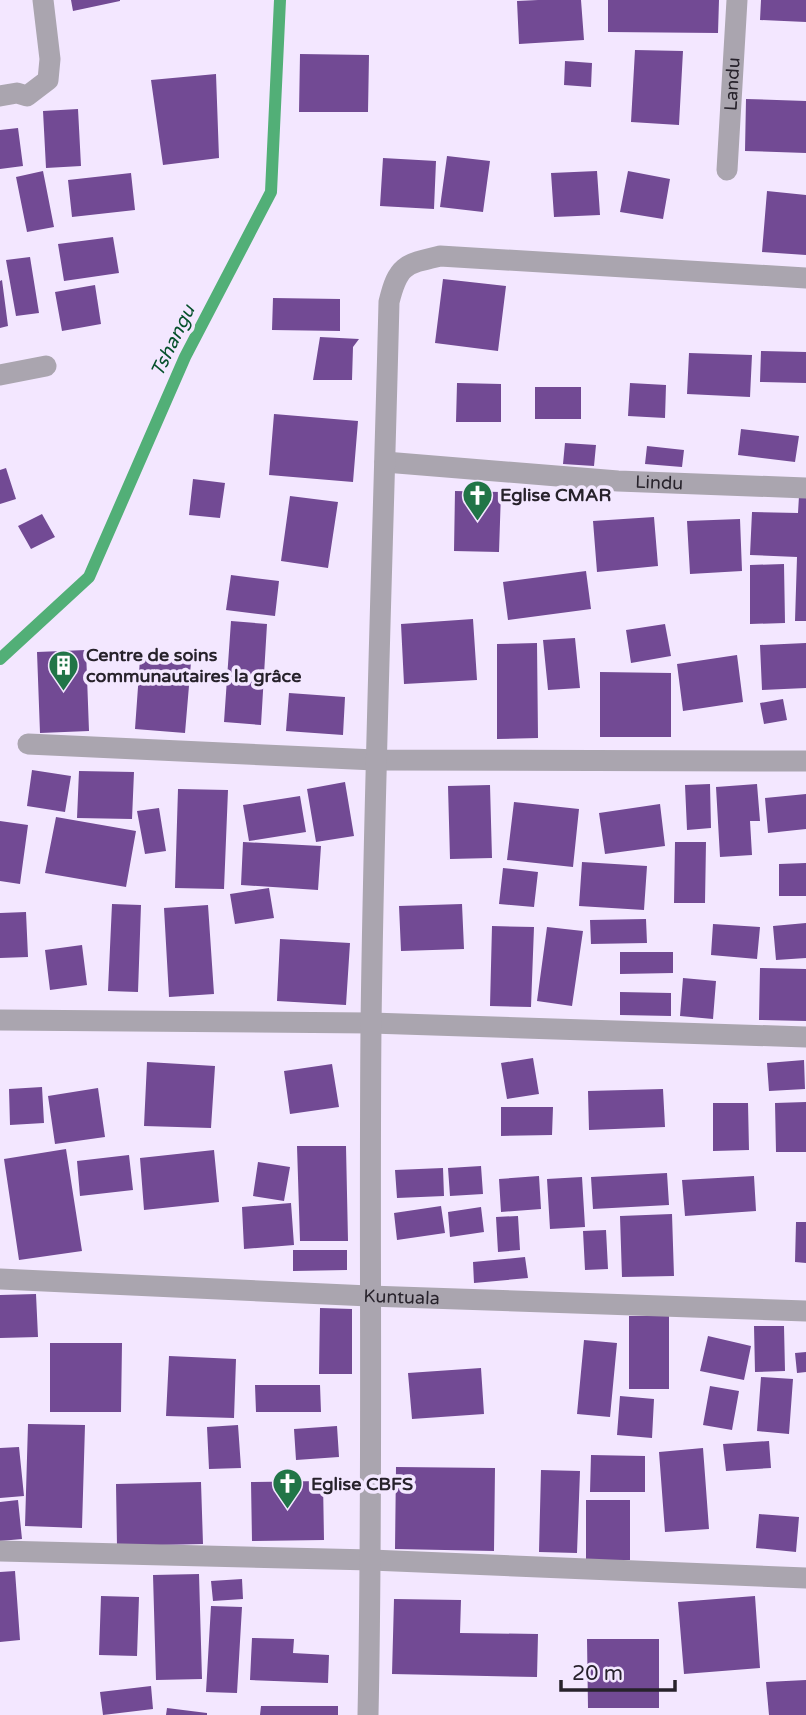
<svg xmlns="http://www.w3.org/2000/svg" width="806" height="1715" viewBox="0 0 806 1715" font-family="'Varela Round',sans-serif">
<rect width="100%" height="100%" fill="#f3e7ff"/>
<g fill="none" stroke-linecap="round" stroke-linejoin="round">
<path stroke="#52af77" stroke-width="12" d="M0 659 89 577 185 357 271 192 280 0"/>
</g>
<path fill="#724a94" d="M71 0H120V1L73 11Z
M538 0H581L584 40 519 44 517 1Z
M608 0H719L718 33 608 32Z
M761 0H806V22L760 20Z
M635 50 683 51 679 125 631 122Z
M300 54 369 55 368 112H299Z
M565 61 592 63 591 87 564 85Z
M216 74 219 158 163 165 151 80Z
M746 99 806 101V153L745 151Z
M78 109 81 166 46 168 43 111Z
M18 128 23 166 0 169V130Z
M447 156 490 161 483 212 440 207Z
M383 158 436 161 434 209 380 206Z
M43 171 54 227 27 232 16 177Z
M597 171 600 215 554 217 551 173Z
M628 171 670 179 663 219 620 212Z
M131 173 135 210 72 217 68 180Z
M767 191 806 195V255L762 252Z
M113 237 119 273 64 281 58 244Z
M30 257 39 313 16 316 6 260Z
M443 279 506 286 498 351 435 343Z
M2 280 8 326 0 328V281Z
M95 285 101 324 62 331 55 292Z
M273 298 340 299V331L272 330Z
M320 337 359 339 353 347 352 380H313Z
M761 351 806 352V383L760 382Z
M689 353 752 355 750 397 687 394Z
M457 383 501 384V422H456Z
M630 383 666 385 665 418 628 416Z
M535 387H581V419H535Z
M274 414 358 421 353 482 269 475Z
M741 429 799 436 795 462 738 455Z
M565 443 596 445 594 466 563 464Z
M647 446 684 450 682 467 645 464Z
M6 468 16 499 0 504V470Z
M193 479 225 483 220 518 189 515Z
M455 491 501 492 499 552 454 551Z
M290 496 338 502 328 568 281 561Z
M799 496H806V621H795L797 557 750 555 752 512 798 513Z
M42 514 55 537 31 549 18 526Z
M654 517 658 566 597 572 593 521Z
M740 519 742 571 690 574 687 521Z
M784 564 785 623 750 624V565Z
M586 571 591 609 508 620 503 582Z
M231 575 279 581 275 616 226 610Z
M473 619 477 680 404 684 401 624Z
M231 621 267 624 261 725 224 722Z
M665 624 671 656 631 663 626 630Z
M575 638 580 688 548 690 543 640Z
M537 643 538 738 497 739V644Z
M806 643V688L762 690 760 645Z
M86 650 89 731 40 733 37 652Z
M737 655 743 702 683 711 677 664Z
M140 659 191 662 185 733 135 729Z
M600 672 671 673V737H600Z
M289 693 345 697 343 735 286 731Z
M783 699 787 720 764 724 760 703Z
M32 770 71 776 65 812 27 806Z
M79 771 134 772 132 819 77 818Z
M345 782 354 836 316 842 307 789Z
M710 784 711 828 687 830 685 785Z
M757 784 760 821H750L752 855 720 857 716 787Z
M490 785 492 858 450 859 448 786Z
M178 789 228 790 224 889 175 888Z
M806 794V829L768 833 765 798Z
M300 796 306 832 249 841 243 805Z
M514 802 579 809 573 867 507 860Z
M660 804 665 846 605 854 599 813Z
M159 808 166 851 145 854 137 811Z
M56 817 136 831 126 887 45 873Z
M0 821 28 825 20 884 0 881Z
M243 842 321 846 318 890 241 885Z
M675 842H706L705 903H674Z
M582 862 647 866 644 910 579 906Z
M806 863V896H779V864Z
M503 868 538 872 534 907 499 904Z
M269 888 274 918 235 924 230 894Z
M112 904 141 905 138 992 108 991Z
M462 904 464 949 401 951 399 906Z
M208 905 214 994 169 997 164 908Z
M26 912 28 957 0 958V913Z
M646 919 647 943 591 944 590 920Z
M806 923V958L776 960 773 926Z
M713 924 760 927 757 959 711 955Z
M492 926 534 927 531 1007 490 1006Z
M547 927 583 931 572 1006 537 1001Z
M280 939 350 943 346 1005 277 1001Z
M82 945 87 985 50 990 45 950Z
M620 952H673V973L620 974Z
M760 968 806 969V1021L759 1020Z
M683 978 716 981 713 1019 680 1016Z
M620 992 671 993V1016L620 1015Z
M533 1058 539 1094 507 1099 501 1063Z
M804 1060 805 1089 769 1091 767 1063Z
M147 1062 215 1066 211 1128 144 1126Z
M332 1064 339 1107 290 1114 284 1071Z
M42 1087 44 1123 10 1125 9 1089Z
M98 1088 105 1137 55 1144 48 1096Z
M663 1089 665 1127 589 1130 588 1091Z
M806 1102V1152H776L775 1103Z
M713 1103H748L749 1150 713 1151Z
M501 1107H553L552 1135 501 1136Z
M297 1146H346L348 1241H300Z
M66 1149 82 1251 19 1260 4 1159Z
M214 1150 219 1202 144 1210 140 1158Z
M129 1155 133 1190 80 1196 77 1161Z
M258 1162 290 1167 284 1201 253 1196Z
M481 1166 483 1194 450 1196 448 1168Z
M443 1168 444 1196 397 1198 395 1170Z
M667 1173 669 1205 593 1209 591 1177Z
M539 1176 541 1209 501 1212 499 1179Z
M754 1176 756 1211 685 1216 682 1180Z
M582 1177 585 1227 550 1229 547 1179Z
M291 1203 294 1245 244 1249 242 1207Z
M441 1206 445 1233 397 1240 394 1213Z
M481 1207 484 1232 450 1237 448 1212Z
M672 1214 674 1276 622 1277 620 1216Z
M518 1216 520 1250 498 1252 496 1217Z
M796 1222H806V1263L795 1262Z
M606 1230 608 1269 585 1270 583 1231Z
M293 1250H347V1270L293 1271Z
M525 1257 528 1278 474 1283 473 1262Z
M36 1294 38 1337 0 1338V1295Z
M320 1308 352 1309V1374H319Z
M629 1316H669V1389H629Z
M754 1326H784L785 1371 755 1372Z
M708 1336 751 1346 744 1380 700 1371Z
M584 1340 617 1343 610 1417 577 1414Z
M50 1343H122L121 1412H50Z
M806 1352V1372L797 1373 795 1353Z
M169 1356 236 1359 234 1418 166 1416Z
M481 1368 484 1414 412 1419 408 1373Z
M761 1377 793 1379 789 1434 757 1431Z
M255 1385H320L321 1412H256Z
M710 1386 739 1391 732 1430 703 1425Z
M620 1396 654 1399 652 1438 617 1435Z
M28 1424 85 1425 82 1528 25 1526Z
M238 1425 241 1468 209 1469 207 1427Z
M337 1426 339 1457 296 1460 294 1429Z
M769 1441 771 1468 726 1471 723 1444Z
M19 1447 24 1496 0 1498V1448Z
M703 1448 709 1529 665 1532 659 1452Z
M591 1455 645 1456V1492H590Z
M396 1467 495 1468 494 1551 395 1549Z
M541 1470 580 1471 577 1553 539 1552Z
M323 1481 324 1540 252 1541 251 1482Z
M201 1482 203 1544 117 1546 116 1484Z
M18 1500 22 1539 0 1541V1502Z
M586 1500H630V1560H586Z
M759 1514 799 1517 796 1552 756 1548Z
M15 1571 20 1640 0 1642V1572Z
M199 1574 202 1679 156 1680 153 1575Z
M242 1579 243 1599 213 1601 211 1581Z
M101 1596 139 1597 137 1656 99 1655Z
M755 1596 760 1668 684 1674 678 1602Z
M394 1599 461 1600 460 1633 538 1634 537 1677 392 1674Z
M211 1606 242 1607 237 1693 206 1692Z
M252 1638 294 1639 293 1653 329 1655 328 1683 250 1680Z
M587 1639H659V1708H588Z
M806 1680V1715H769L766 1682Z
M151 1686 153 1709 103 1715 100 1692Z
M261 1706H338V1715H260Z
M167 1708 207 1713V1715H166Z"/>
<g fill="none" stroke-linecap="round" stroke-linejoin="round">
<g stroke="#aaa5af" stroke-width="21">
<path d="M0 96 17 93 27 96 48 80 50 59 43 0"/>
<path id="s1" d="M727 170 737 0"/>
<path d="M0 375 46 366"/>
<path id="s2" d="M385 462 618 481 806 488"/>
<path d="M28 744 375 760 806 761"/>
<path d="M0 1020 371 1023 806 1037"/>
<path id="s3" d="M0 1279 369 1296 806 1311"/>
<path d="M0 1551 371 1560 806 1578"/>
<path d="M368 1715C373 1485 369 1256 371 1026 374 784 383 543 389 302 398 265 405 264 440 256L806 278"/>
</g>
</g>
<defs>
<symbol id="church-pin" viewBox="-11 -11 22 30"><path d="M0 17L-7.5 6A9.5 9.5 0 1 1 7.5 6Z" fill="#217547" stroke="#f3e7ff"/><path d="M-1.2-6h2.4v3.5h3.3v2.4h-3.3V6h-2.4V-.1h-3.3v-2.4h3.3Z" fill="#fff"/></symbol>
<symbol id="building-pin" viewBox="-11 -11 22 30"><path d="M0 17L-7.5 6A9.5 9.5 0 1 1 7.5 6Z" fill="#217547" stroke="#f3e7ff"/><path d="M-4-6H4V6H1V3H-1V6H-4ZM-2.5-4.3h1.7v1.8h-1.7ZM.8-4.3h1.7v1.8H.8ZM-2.5-1h1.7V.8h-1.7ZM.8-1h1.7V.8H.8Z" fill="#fff"/></symbol>
</defs>
<g fill-rule="evenodd">
<use href="#church-pin" x="460" y="478" width="35" height="47"/>
<use href="#building-pin" x="46" y="648" width="35" height="47"/>
<use href="#church-pin" x="270" y="1466" width="35" height="47"/>
</g>
<g text-anchor="middle" dominant-baseline="central" stroke-width="7" stroke-linejoin="round" paint-order="stroke">
<g font-size="18" fill="#27222b" stroke="#f3e7ff">
<text stroke="none"><textPath href="#s1" startOffset="86">Landu</textPath></text>
<text stroke="none"><textPath href="#s2" startOffset="275">Lindu</textPath></text>
<text stroke="none"><textPath href="#s3" startOffset="402">Kuntuala</textPath></text>
</g>
<g font-size="18" font-weight="bold" fill="#27222b" stroke="#f3e7ff" text-anchor="start">
<text x="500" y="495">Eglise CMAR</text>
<text x="86" y="655">Centre de soins<tspan x="86" dy="21">communautaires la grâce</tspan></text>
<text x="311" y="1484">Eglise CBFS</text>
</g>
<g font-size="19" font-style="italic" fill="#06512c" stroke="#f3e7ff">
<text transform="translate(173 341) rotate(-64)">Tshangu</text>
</g>
</g>
<path d="M561 1680v10h114v-10" fill="none" stroke="#27222b" stroke-width="3.5"/>
<text x="572" y="1680" font-size="21" fill="#27222b" stroke="#f3e7ff" stroke-width="5" paint-order="stroke">20 m</text>
</svg>
